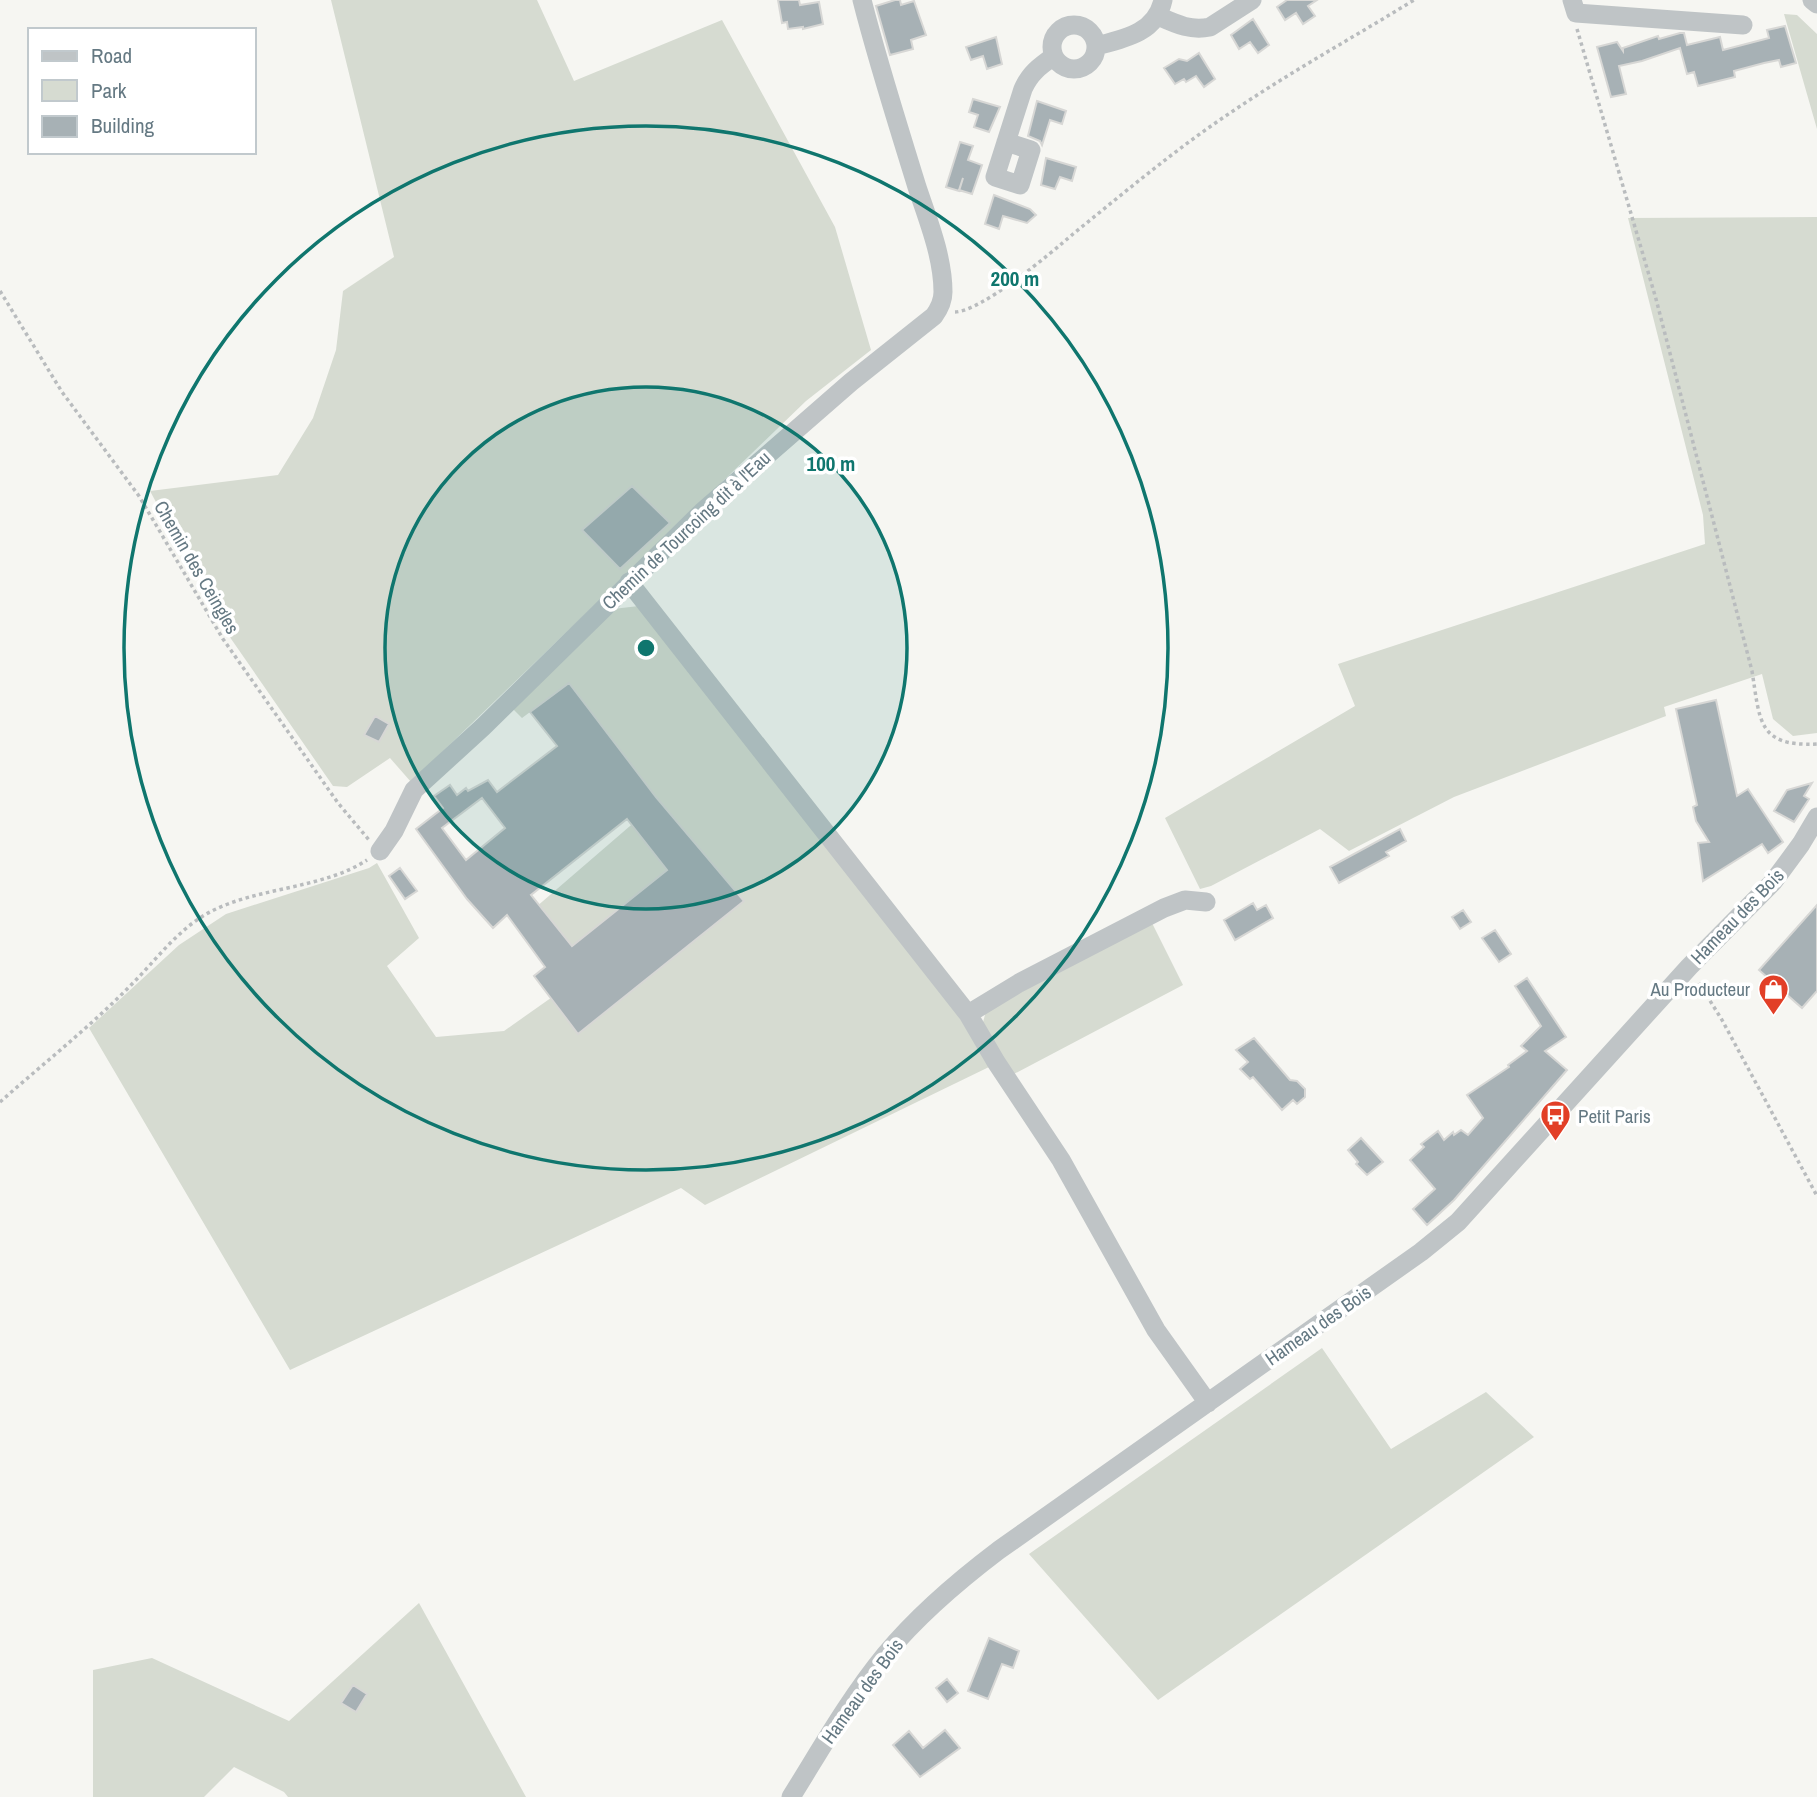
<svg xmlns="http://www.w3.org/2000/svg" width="1817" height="1797" viewBox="0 0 1817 1797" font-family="'Archivo Narrow',sans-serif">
<rect width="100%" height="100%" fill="#f6f6f2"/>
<path fill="#d6dbd1" d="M331 0H537L574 81 722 20 835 227 871 350 806 401 411 782 390 758 347 787 333 786 227 633 150 491 278 475 313 418 336 350 343 291 394 257Z
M1784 14 1797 15 1817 34V129Z
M1817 217V733L1793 736 1773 719 1762 674 1664 707 1666 716 1454 797 1349 851 1320 829 1211 886 1200 889 1165 818 1355 706 1338 664 1705 544 1703 515 1628 218Z
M639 606 946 994 989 1067 705 1205 681 1188 290 1370 89 1028 179 945 226 914 369 868 377 863 419 938 387 966 436 1037 504 1031 565 988 521 920 659 801 569 683 522 718 512 708 613 609Z
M1151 921 1183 985 1012 1075 982 1026 986 1011Z
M1322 1348 1391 1449 1486 1392 1534 1437 1158 1700 1029 1554Z
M419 1603 526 1797H288L284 1792 234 1767 204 1797H93V1670L152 1658 289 1721Z"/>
<path fill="#a7b1b5" stroke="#d7d7d5" stroke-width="2" fill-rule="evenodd" d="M778 0H799L800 5 819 2 823 24 803 29V27L788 29 787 22 782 23Z
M895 0H900L901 5 914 1 926 35 911 40 913 49 890 55 876 6Z
M1287 0H1317L1308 6 1315 16 1303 24 1296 13 1285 20 1277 7Z
M1253 19 1269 45 1258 53 1250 42 1239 49 1231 35Z
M1785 26 1796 63 1781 67 1779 60 1764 63 1734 71 1735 77 1698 86 1694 72 1687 74 1680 48 1642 61 1619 66 1626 94 1611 97 1597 47 1617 42 1623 51V48L1658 36 1659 39 1680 33H1684L1687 45 1720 37 1723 50 1769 38 1767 30Z
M996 37 1002 64 987 69 983 56 971 60 966 47Z
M1199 53 1215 79 1204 87 1196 76 1186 82 1184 79 1175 84 1164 68 1179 59 1187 61Z
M973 99 1000 107 989 132 974 127 978 115 969 112Z
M1037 101 1066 111 1062 124 1050 120 1042 145 1040 141 1028 136Z
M960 142 973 146 968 160 982 165 972 194 959 190 963 178 959 191 946 187Z
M1046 158 1076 167 1072 181 1060 177 1055 189 1041 185Z
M994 195 1030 209 1036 215 1027 223 1003 216 999 229 985 224Z
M632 486 670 523 620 569 582 530Z
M569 683 656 797 744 901 578 1034 534 976 545 967 507 915 493 928 467 899 416 829 443 808 434 796 450 785 457 795 466 788 468 791 488 780 497 792 557 746 530 712ZM482 798 505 828 466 860 442 828ZM627 819 667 870 572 946 531 895Z
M1716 700 1737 796 1748 789 1783 842 1768 853 1762 844 1703 881 1698 843 1709 842 1696 821 1693 807 1697 805 1676 709Z
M375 716 389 724 379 742 364 735Z
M1812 783 1804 796 1809 799 1794 822 1774 811 1787 790Z
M1400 829 1406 841 1386 852 1389 856 1339 883 1330 867Z
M400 868 417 891 405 899 389 876Z
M1253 903 1257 910 1266 905 1273 918 1235 940 1224 920Z
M1817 905V991L1802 1008 1759 970Z
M1463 910 1471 922 1460 929 1452 917Z
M1495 930 1511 954 1499 962 1482 938Z
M1527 978 1566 1037 1545 1051 1567 1070 1454 1200 1427 1225 1413 1209 1435 1189 1410 1160 1424 1147 1421 1144 1438 1131 1444 1140 1453 1132 1454 1135 1461 1130 1468 1135 1483 1118 1467 1095 1509 1067 1508 1065 1527 1051 1521 1046 1541 1026 1515 986Z
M1254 1038 1290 1080 1297 1081 1305 1089V1097L1297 1104 1293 1100 1282 1110 1253 1077 1250 1079 1240 1069 1248 1062 1236 1050Z
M1361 1138 1383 1162 1367 1175 1356 1164 1358 1162 1348 1150Z
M989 1638 1019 1651 1013 1668 1002 1664 988 1699 968 1691Z
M947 1679 958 1693 947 1702 936 1688Z
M353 1685 367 1694 356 1712 341 1703Z
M945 1730 960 1748 920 1777 893 1745 909 1731 923 1748Z"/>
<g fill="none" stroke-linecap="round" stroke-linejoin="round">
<path stroke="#b9bcbe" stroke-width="3.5" stroke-dasharray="3.5 3.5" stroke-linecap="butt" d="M1577 29 1656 299 1752 671C1760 720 1757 747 1817 744
M0 291 62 392 139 496 223 639 338 803 369 840
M955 312C982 311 1050 254 1073 234 1125 192 1177 148 1233 111 1292 71 1354 37 1414 0
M1699 983 1722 1020 1817 1196
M0 1102C44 1063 91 1026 132 984 157 959 178 929 210 912 257 887 323 889 367 860"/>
<path stroke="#bfc4c6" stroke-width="19" d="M1572 0 1576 13 1743 25
M1812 0 1817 4
M1158 16C1176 24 1190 31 1210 27L1252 0
M1052 47a22 22 0 1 1 44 0a22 22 0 1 1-44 0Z
M1096 46C1124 39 1156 33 1163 0
M1006 142 1031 150 1020 185 995 177 1023 89C1030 73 1040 66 1054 56
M629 582 968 1014 996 1062 1061 1160 1156 1330 1208 1403
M380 851 394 831 414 790 483 727 702 512 851 382 934 316C939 309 943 301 943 292 943 257 928 220 917 187 898 125 878 63 862 0
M968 1014 1019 983 1164 908 1185 900 1206 902
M791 1797C821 1749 849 1699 885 1655 918 1615 958 1581 999 1550L1421 1252 1458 1222 1689 967 1773 882 1801 844 1817 817"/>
</g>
<circle cx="646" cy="648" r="261" fill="#0f766e" fill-opacity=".12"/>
<g fill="none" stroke="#0f766e" stroke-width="3.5">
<circle cx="646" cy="648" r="261"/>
<circle cx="646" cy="648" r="522"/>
</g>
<defs>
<symbol id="shop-pin" viewBox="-11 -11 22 30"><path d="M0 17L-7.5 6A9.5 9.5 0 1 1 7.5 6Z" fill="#e23f27" stroke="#fff"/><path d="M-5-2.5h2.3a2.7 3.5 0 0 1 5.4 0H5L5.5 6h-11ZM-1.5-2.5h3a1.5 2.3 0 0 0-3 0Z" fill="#fff"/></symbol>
<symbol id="bus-pin" viewBox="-11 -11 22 30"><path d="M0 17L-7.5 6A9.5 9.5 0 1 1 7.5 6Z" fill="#e23f27" stroke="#fff"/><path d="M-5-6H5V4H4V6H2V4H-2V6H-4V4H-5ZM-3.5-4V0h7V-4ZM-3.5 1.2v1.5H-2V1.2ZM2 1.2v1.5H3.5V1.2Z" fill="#fff"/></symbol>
</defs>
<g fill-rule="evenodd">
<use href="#shop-pin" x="1756" y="972" width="35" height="47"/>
<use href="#bus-pin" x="1538" y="1098" width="35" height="47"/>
</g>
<g text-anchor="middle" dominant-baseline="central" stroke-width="7" stroke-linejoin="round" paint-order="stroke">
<g font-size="19" fill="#657983" stroke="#fff">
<text transform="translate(686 530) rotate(-43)">Chemin de Tourcoing dit à l'Eau</text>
<text transform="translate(197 567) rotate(60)">Chemin des Ceingles</text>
<text transform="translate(1737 916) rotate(-46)">Hameau des Bois</text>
<text transform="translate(1318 1325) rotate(-35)">Hameau des Bois</text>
<text transform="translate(862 1691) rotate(-54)">Hameau des Bois</text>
</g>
<g font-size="19" fill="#657983" stroke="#fff" text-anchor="end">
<text x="1750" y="989">Au Producteur</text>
<text x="1578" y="1116" text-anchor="start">Petit Paris</text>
</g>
</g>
<circle cx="646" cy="648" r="10" fill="#0f766e" stroke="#fff" stroke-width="3.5"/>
<g font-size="21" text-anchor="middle" font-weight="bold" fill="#0f766e" stroke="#fff" stroke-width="7" stroke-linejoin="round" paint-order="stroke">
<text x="1015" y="286">200 m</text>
<text x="831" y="471">100 m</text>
</g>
<rect x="28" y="28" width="228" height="126" fill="#ffffff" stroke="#c1c9cd" stroke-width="2"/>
<rect x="42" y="51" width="35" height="10" fill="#bfc4c6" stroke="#c1c9cd" stroke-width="2"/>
<text x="91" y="63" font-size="21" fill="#657983">Road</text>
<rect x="42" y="80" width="35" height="21" fill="#d6dbd1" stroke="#c1c9cd" stroke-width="2"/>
<text x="91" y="98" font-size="21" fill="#657983">Park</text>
<rect x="42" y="116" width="35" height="21" fill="#a7b1b5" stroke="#c1c9cd" stroke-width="2"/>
<text x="91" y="133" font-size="21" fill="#657983">Building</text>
</svg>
